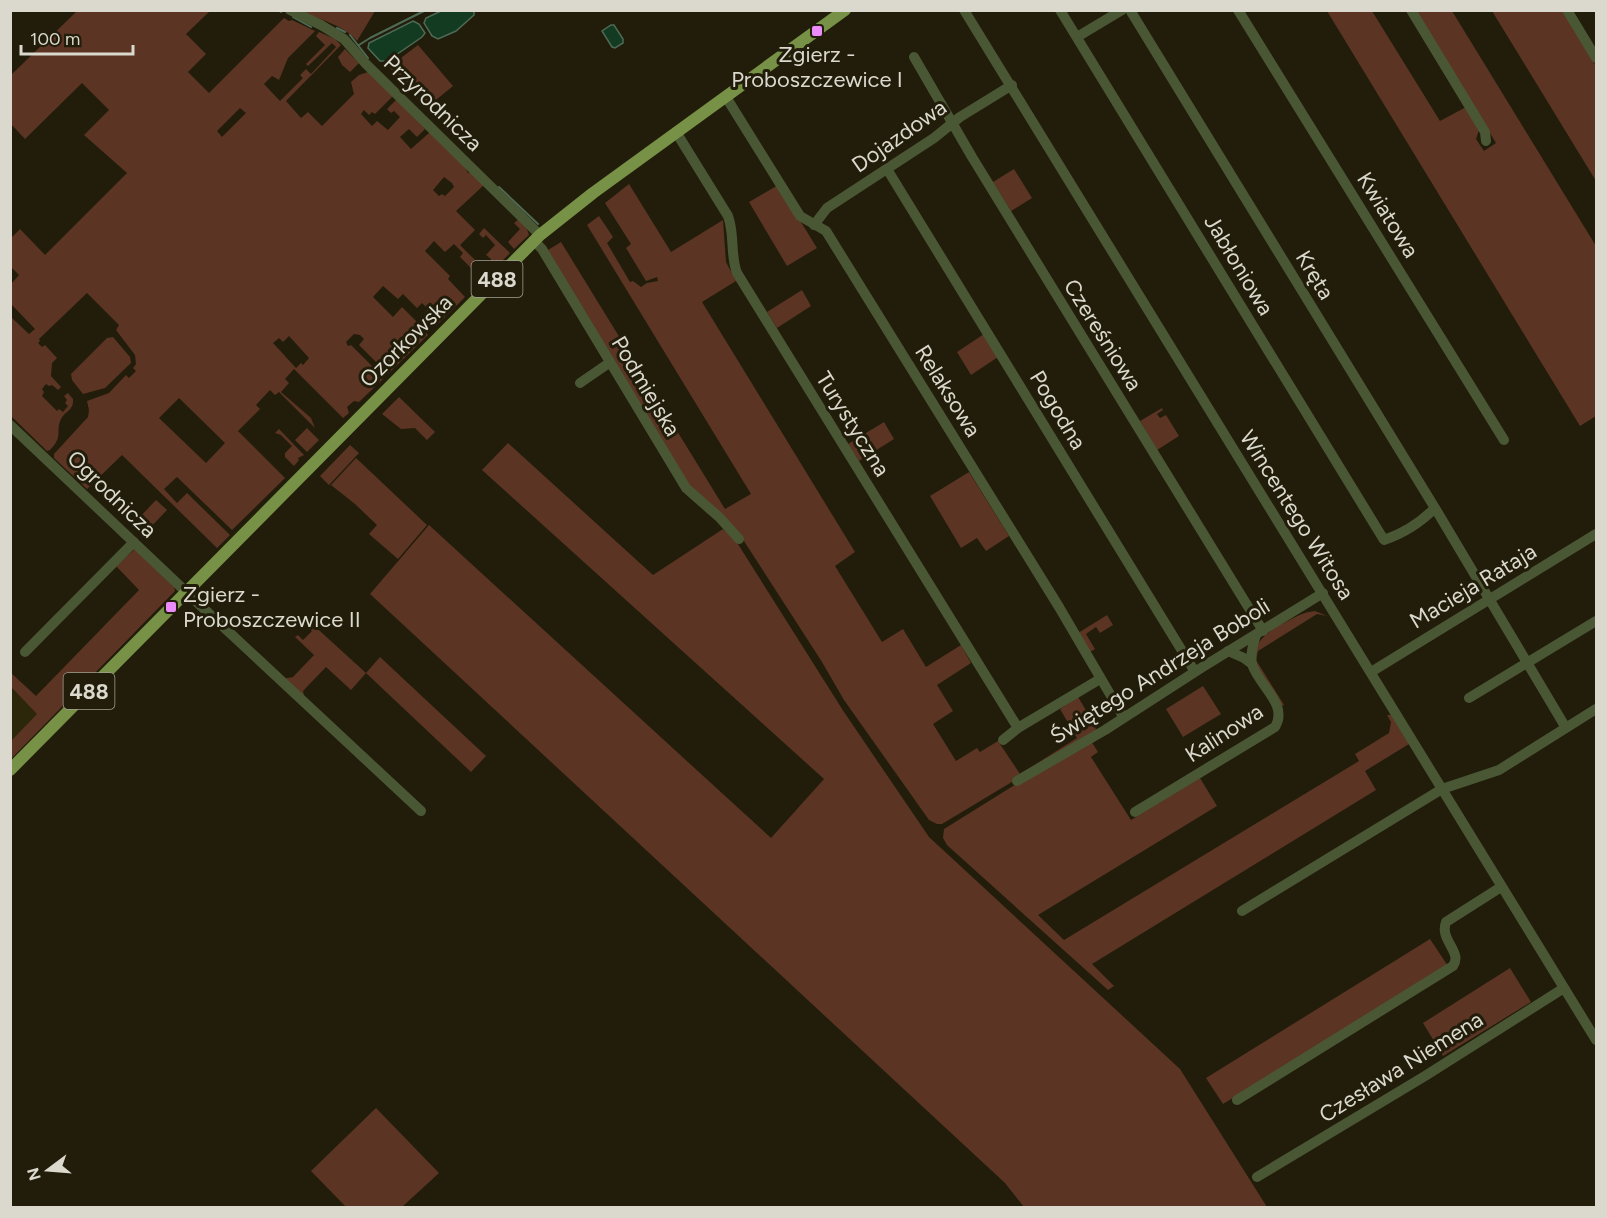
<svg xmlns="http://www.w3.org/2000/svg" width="1607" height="1218" viewBox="0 0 1607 1218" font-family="Figtree,sans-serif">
<rect width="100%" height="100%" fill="#211d0a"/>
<path fill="#2c260b" d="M10 687 38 714 11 741H10Z"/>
<path fill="#5b3423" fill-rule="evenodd" d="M77 11H210L186 34 206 54 188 72 209 93 284 18 289 21 292 20 315 31 288 58 279 80 272 76 264 84 280 101 303 78 300 75 306 69 311 74 336 47 332 43 308 66 306 64 325 45 316 36 319 32 335 39 341 45 286 101 301 118 308 112 322 126 354 94 351 82 359 75 368 72 393 96 375 114 372 112 369 115 364 110 361 114 372 126 377 121 388 130 400 117 394 111 391 113 387 109 397 99 425 129 417 137 409 129 400 137 411 149 429 133H431L464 166 468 173H472L484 185 456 211 475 230 460 245 489 274 483 280 460 257 463 253 454 244 445 252 434 241 425 251 450 276 448 279 465 297 436 326 424 314 428 309 422 303 417 308 403 294 398 299 383 286 373 297 393 317 402 307 424 329 428 335 388 374 359 345 364 339 360 335 354 334 346 342 348 346 351 345 384 378 359 402 354 401 347 407 349 413 343 418 294 369 285 379 289 383 281 392 311 418 315 428 279 392 275 395 270 390 256 405 260 409 238 431 285 478 232 530 177 477 164 489 177 503 187 493 230 535 217 548 122 455 87 489 54 458V454L88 417 89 410 87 401 109 393 126 375 129 378 136 371 133 368 136 364 135 355 116 330 119 325 87 293 39 339 40 341 38 343 42 347 45 345 57 358 52 363 51 376 61 387 58 390 52 385 49 386 46 384 42 389 44 392 42 396 57 411 59 409 63 412 68 406 65 403 67 400 64 396 68 393 73 399C74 411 65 411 61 419 55 432 64 436 50 450L47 451 11 416 10 316 29 334 35 329 11 304V284L19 275 11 267V238L20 229 45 255 127 173 84 135 109 110 82 83 25 139 11 124V75ZM240 108 246 113 222 137 217 131ZM444 177 452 183 454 187 445 196 442 194 439 196 433 190ZM289 336 309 358 303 365 301 363 296 368 273 343 279 338 283 342ZM179 398 225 443 206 463 159 418Z
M299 11H375L357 41C344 25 318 19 299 11Z
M1327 11H1372L1440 121 1466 107 1479 130 1476 139 1484 151 1496 143 1415 11H1452L1596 246V416L1580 426Z
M1492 11H1563L1596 66V181Z
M418 45 453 86 426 108 389 67Z
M345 49 359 63 350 72 342 65 338 57Z
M1014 169 1032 198 1011 211 993 182Z
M629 184 671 252 723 220 726 262 736 281 702 302 855 552 835 566 882 642 903 629 926 667 961 645 971 663 937 685 953 711 933 724 956 761 977 748 980 752 998 741 1020 774 1077 738 1060 709 1078 697 1096 727 1095 732 942 824H937L929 820 844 700 822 662 742 538 689 485 548 250 561 242 725 509 751 494 587 225 599 216 613 237 607 243 630 282 633 281 641 287 647 283 658 281 657 277 646 281 626 248 631 244 605 203Z
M778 185 817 248 787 266 749 202Z
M519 219 526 226 529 235 514 249 508 242 520 229 514 223Z
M484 228 510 253 494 269 491 265V259L486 255 495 245 486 235 483 238 479 234Z
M802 290 811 306 777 328 767 312Z
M984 334 998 357 971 375 957 352Z
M113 337 130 357 131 363 105 388 83 394 72 380 71 374 107 338Z
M399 397 435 432 427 440 415 428 401 429 382 414Z
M1162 408 1163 410 1157 414 1160 418 1166 415 1179 436 1157 450 1140 421Z
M884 422 894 439 859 461 848 444Z
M307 428 319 440 307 452 295 440Z
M279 429 304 455 298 458 299 460 294 466 285 457V453L292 446 281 435 275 433Z
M508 443 653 575 723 529 736 541 844 712 929 837 1180 1069 1267 1207H1024L1005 1183 370 594 429 525 771 838 824 779 482 470Z
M350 445 359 453 329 485 320 476Z
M356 458 427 525 398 559 369 534 377 525 355 504 331 485Z
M969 472 1009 536 986 551 977 538 961 548 930 496Z
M156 500 167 510 146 532 135 522Z
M135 549 174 587 175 591 11 759V741L37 714 11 687 10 672 36 696 139 590 116 566Z
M1315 611 1327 616 1317 614 1258 651 1256 660 1284 705 1282 706C1260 674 1235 650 1280 625 1292 619 1302 612 1315 611Z
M1107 615 1113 625 1100 633 1096 627 1086 634 1095 649 1090 652 1078 633Z
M310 622 366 673 380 657 486 756 471 772 366 673 351 690 326 667 303 691 305 699 282 679 293 677 314 655 295 637 298 635 303 640 312 631 307 626Z
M1203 686 1221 714 1183 737 1166 709Z
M1387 715H1391L1409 744 1365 771 1376 790 1092 964 1114 986 1108 990 947 845 943 838 944 829 1013 786 1091 741 1098 752 1091 757 1131 820 1200 778 1217 806 1038 915 1064 940 1359 761 1355 754 1389 733 1391 722Z
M1430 939 1448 966 1223 1104 1206 1078Z
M1510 968 1531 1002 1443 1056 1423 1023Z
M376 1108 439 1173 402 1207H346L311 1171Z"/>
<path fill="#123b21" stroke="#4e6a55" stroke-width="1.5" d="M441 11H474V15L456 31 438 39 432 36 424 23 426 18Z
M413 21 419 24 425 33 422 37 387 61H380L368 48 369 43Z
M611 25H614L623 39V43L615 48 612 47 602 31Z"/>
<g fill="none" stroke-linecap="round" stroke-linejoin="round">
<path stroke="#4e6a55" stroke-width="2" d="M278 10 281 12
M293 17 311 27
M337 28 345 32
M350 35 368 58
M359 45 370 38 426 10
M499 187 538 224"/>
<path stroke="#4a5734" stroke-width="10" d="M290 10 321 25 344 39 366 64 540 235
M964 10 1596 1040
M1060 10 1384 540C1402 534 1421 522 1435 508L1130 10
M1238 10 1504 440
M1411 10 1485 132 1486 141
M1567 10 1596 58
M1077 37 1122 10
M914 57 972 157 1263 631
M726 97 800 216 826 231 1059 607 1124 718
M676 132 728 216C735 235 730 255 737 273L1018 728
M887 169 1195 672
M814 225 827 208 934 138 960 117 1012 85
M534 241 542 249 686 488 719 517 739 539
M580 383 609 363
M10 425 201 606 421 811
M1435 508 1566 728
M1228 651 1244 658 1252 664
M25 652 134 542
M1371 672 1596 534
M1469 698 1596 621
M1003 740 1018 728 1100 679
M1017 781 1105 730 1201 668 1323 593
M1135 812 1275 727C1289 704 1258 685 1252 664 1250 655 1253 644 1256 635
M1242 911 1442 789 1499 770 1596 709
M1237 1100 1453 966C1463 952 1439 940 1446 922L1501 887
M1257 1177 1425 1076 1564 988"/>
<path stroke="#779146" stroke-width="12" d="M10 770 540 235 593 193 845 10"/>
</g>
<g fill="#ec8cfa" stroke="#211d0a" stroke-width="2">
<rect x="811" y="25" width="12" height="12" rx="3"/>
<rect x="165" y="601" width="12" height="12" rx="3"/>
</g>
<g text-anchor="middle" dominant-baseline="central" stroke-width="6" stroke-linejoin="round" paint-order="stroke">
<g fill="#211d0a" stroke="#a3a192" stroke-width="1.5">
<rect x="471.5" y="261" width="51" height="36" rx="4.5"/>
<rect x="63.5" y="673" width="51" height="36" rx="4.5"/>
</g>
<g font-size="21" font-weight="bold" fill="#dbd9cd">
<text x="497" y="279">488</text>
<text x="89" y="691">488</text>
</g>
<g font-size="22" fill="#dbd9cd" stroke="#211d0a">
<text x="817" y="54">Zgierz -<tspan x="817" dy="25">Proboszczewice I</tspan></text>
<text x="183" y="594" text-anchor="start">Zgierz -<tspan x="183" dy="25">Proboszczewice II</tspan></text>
</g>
<g font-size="22" fill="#dbd9cd" stroke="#211d0a">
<text transform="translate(433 103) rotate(44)">Przyrodnicza</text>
<text transform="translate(899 136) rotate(-35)">Dojazdowa</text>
<text transform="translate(1388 215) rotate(58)">Kwiatowa</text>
<text transform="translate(1239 265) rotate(59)">Jabłoniowa</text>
<text transform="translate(1315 275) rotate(59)">Kręta</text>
<text transform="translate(1103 335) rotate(58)">Czereśniowa</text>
<text transform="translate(406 341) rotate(-45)">Ozorkowska</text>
<text transform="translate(646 386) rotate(59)">Podmiejska</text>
<text transform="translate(948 391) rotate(58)">Relaksowa</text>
<text transform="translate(1058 410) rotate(59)">Pogodna</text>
<text transform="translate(853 424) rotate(58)">Turystyczna</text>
<text transform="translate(112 494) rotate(44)">Ogrodnicza</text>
<text transform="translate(1297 515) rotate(58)">Wincentego Witosa</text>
<text transform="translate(1473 586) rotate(-31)">Macieja Rataja</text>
<text transform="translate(1160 671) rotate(-32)">Świętego Andrzeja Boboli</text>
<text transform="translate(1224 733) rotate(-33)">Kalinowa</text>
<text transform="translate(1401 1067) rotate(-32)">Czesława Niemena</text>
</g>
</g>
<rect width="1607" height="1218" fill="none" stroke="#dbd9cd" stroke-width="24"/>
<g transform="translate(48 1170) rotate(254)" stroke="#211d0a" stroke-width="4.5" paint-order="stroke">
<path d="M0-4.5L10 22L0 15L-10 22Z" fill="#dbd9cd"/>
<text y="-9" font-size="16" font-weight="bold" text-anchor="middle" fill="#dbd9cd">N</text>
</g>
<path d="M21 45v9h112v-9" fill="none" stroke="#dbd9cd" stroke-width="3"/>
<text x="30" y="45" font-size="18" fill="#dbd9cd" stroke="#211d0a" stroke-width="4.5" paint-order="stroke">100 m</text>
</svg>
